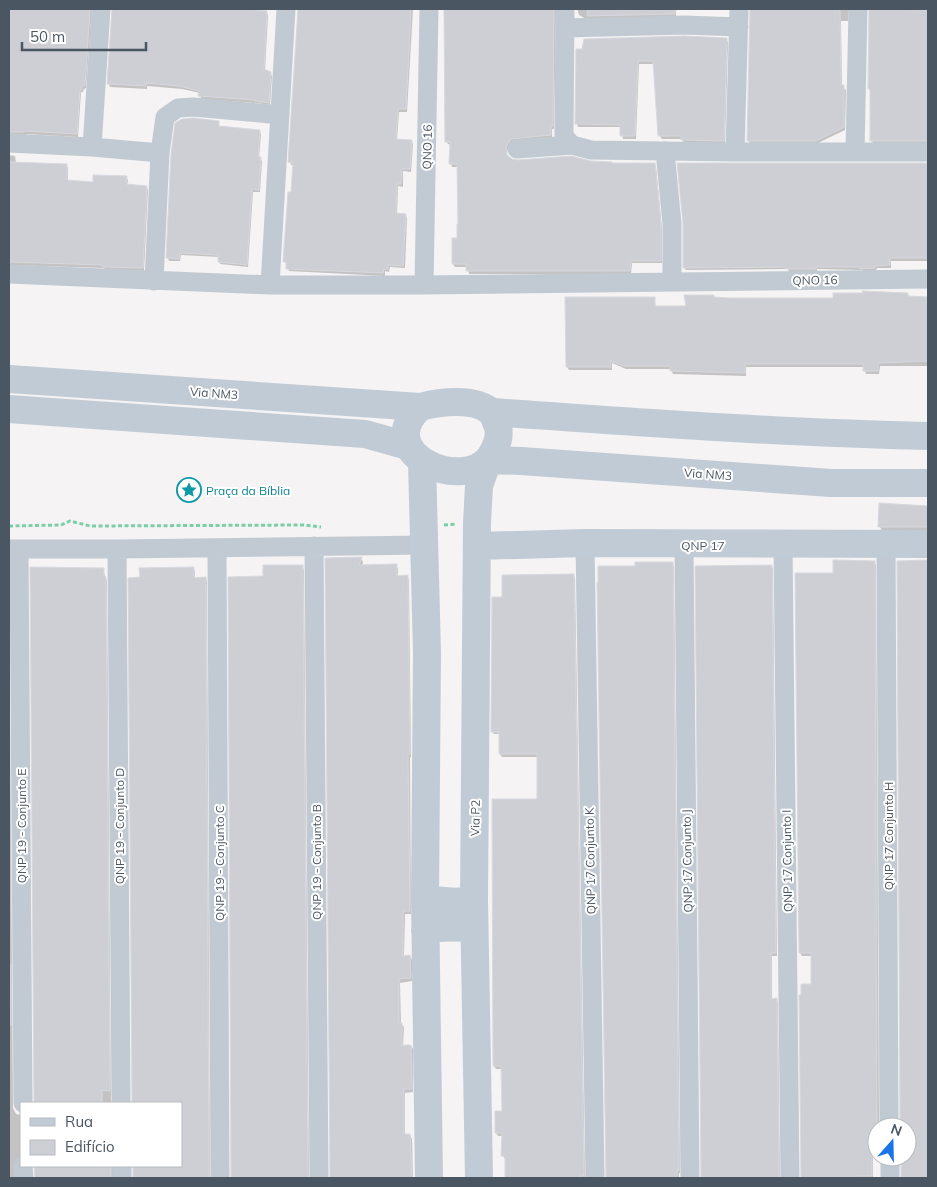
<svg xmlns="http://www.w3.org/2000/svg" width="937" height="1187" viewBox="0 0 937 1187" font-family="Mulish,sans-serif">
<rect width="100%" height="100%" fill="#f5f3f3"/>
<path fill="#0003" d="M9 9H92L86 88 84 89 83 92H81L78 137 26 134V135L9 136Z
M113 9 230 10V9H253V11L266 12 268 15 265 71 270 73 272 76 270 105 257 103 201 99 200 93 182 89 147 86V89L110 87 109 84Z
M298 9H413L407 112H399L397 140 411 141 413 144 411 172 403 171V187L398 186 397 215H405L407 218 405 268 390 267 389 272 385 271V276L289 271 287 264 284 261 294 165H291L290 162Z
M445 9H556L554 129H552V138L512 143 508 148 507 153 508 157 512 160 612 164H654L656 167 662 228V263H632L631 274H469L468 267H455L453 264V240H458V167H452L451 164V145L448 144 446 141Z
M577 9H676V17L586 19 579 15Z
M751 9H849L848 21H841L842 87 846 90 845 130 818 143H750L748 140Z
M870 9H928V143H873L871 140V93L869 89Z
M726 39 728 42 725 143H684L682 139H662L660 136 654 64H639L636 139H623L621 127H578L577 124V50Z
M218 122 220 128 259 131 261 134 259 158 262 161 260 192H253L248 267 220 264 219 257 181 255 180 261H169L168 258Z
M9 155 15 156 16 163 67 166 68 168V181L94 184 126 177 128 180 127 186 146 187 148 190 144 271 105 269 104 268 9 265Z
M679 164H928V261H891V268H877L876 271H863L862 270 817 269V272H789L788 269 686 270 684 267V223Z
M907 295 909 298H928V366H880L879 374H866L864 367H746V376L673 374 671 369H626L612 363V370H569L567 367 654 299 656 307H687L714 298 834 299Z
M880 504 928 507V536H885L880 527Z
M361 558 363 562 362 566 396 565 398 569V577H407L409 580 411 757 410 758 411 914H405L404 957 410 956 412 960V981L400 983 401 1024 404 1027 403 1046H411L413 1049V1092L405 1093V1135H410L412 1139 413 1178H331L327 559Z
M874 562 876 565 879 1127H877V1157H873V1178H802L800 996 813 985V956H802L800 953 834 574Z
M899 562H928V1178H902V1157H907V1127H901Z
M672 564 674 567 680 1173H679V1178H608L636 567Z
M302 566 304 570 309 1178H232L230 578H264Z
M771 566 773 569 777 956H772V1000L776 999 778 1003 780 1178H703Z
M32 568 103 570 107 581 111 1103H35Z
M193 568 195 572V580L205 578 207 581 210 1178H133V1166H181V1103H133L130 579Z
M9 573 13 1108 16 1114 21 1115V1159L18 1160 14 1166 15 1178H9Z
M574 576 575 579 585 1178H507V1159L504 1158 503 1155V1136H498L496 1133 503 1112 502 1069H496L494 1066 493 800H538V757H502L500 754 501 734H494L492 731 503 598Z
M35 1166H113V1178H36Z"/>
<path fill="#cdcfd5" stroke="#d7d9de" d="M9 9H90L85 85 82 86V90H80L77 134 25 131 24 132H9Z
M112 9H247L267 11 264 69 271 72 269 103 255 101V100L198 96 199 91 179 86 146 83V86L107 84Z
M298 9H411L406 109H398L396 139 412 140 410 169H402L401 184H397L396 213 406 214 403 266 388 265V269H384L383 273 286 269V262H283L288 192H291L293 163 288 162Z
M444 9H554L553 126H551V135L511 139 507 145 506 150 507 155 512 159 518 160 571 156 591 161 612 162V163H655L661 225V261H631L630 271H466V264H452V238H457V224H458L457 164H449L450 142H445Z
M588 9H675V14L587 16Z
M750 9H840L841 85H844V127L816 141H747Z
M869 9 928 10V141H870V89H868Z
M685 36 727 38 724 141 681 140V136H658L653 61H638L635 136H620V125L575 124 576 49H582L584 39Z
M194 118 219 121V126L260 130 258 157H261L259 190 252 189 247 265 218 262V255L180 253 179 259 166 258 171 154 175 123 182 119Z
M9 162 67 164V180L93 182V175L127 176 126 184 147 186 143 268 102 267V265L9 262Z
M677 163H928V258H890V265L875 266V268L860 269V267H816V269H786V267L683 268V223Z
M862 291 908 293V296L928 297V361L878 363V371H863V364H745V373L670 371V366H624L610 361 611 367H566L565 297H655V306H686L684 295H714V297L729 298H833V293H863Z
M879 503 928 506V527H878Z
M362 557 359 565 397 564V576L408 575 410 754H408L410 911H403V956L410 955 411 978 399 979V1023H402V1045H411L412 1089H404V1134H410L412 1178H330L325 558Z
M833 560 875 561 877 1154H872V1176H856L855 1178H801L799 995H801V984H811V953H799L795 573H833Z
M928 560V1178H901V1157H907V1123L900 1122 897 561Z
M635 562H673L679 1171 677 1170V1178H606L597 582 598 583V566H635Z
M263 565H303L308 1178H231L228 577 263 576Z
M772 565 776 953H771V999L777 998 779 1178H701L695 566Z
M30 567 104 568V576L106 577 110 1091 102 1090V1103H34Z
M194 567V578L206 577 209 1178H133V1166H181V1103H132L128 578 140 577 139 568Z
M574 574 584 1176H580V1178H505V1156H501L502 1133H495V1111H502L501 1066H493L492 799H537V754H499V732H491L492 597H502V575Z
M9 964H11V1025H9Z
M34 1166H111V1178H35Z"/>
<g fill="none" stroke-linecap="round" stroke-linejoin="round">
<path stroke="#7ad0a6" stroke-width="3" stroke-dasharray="4 2.5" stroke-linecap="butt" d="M444 525 457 524
M9 526 61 525 70 521 90 526 304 525 321 527"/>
<path stroke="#c1cad2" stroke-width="19" d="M565 9 564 136 572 145 591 150 735 152H928
M565 28 685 25 739 27
M9 143 92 147 160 153
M92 147 101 9
M517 149 572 145
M665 151 672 224V282
M735 152 739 9
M855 152 858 9
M9 274 270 285H424L928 279
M154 281 160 153 165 117 178 108 194 107 280 115
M270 285 286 9
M424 285 429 9
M585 543 595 1178
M783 544 790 1178
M886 544 889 1127
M684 545 690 1178
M314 546 319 1178
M217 548 220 1178
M9 549H117L425 545
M19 549 23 1103
M117 549 121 1103
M890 1157V1178
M23 1166 24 1178
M122 1166V1178"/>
<path stroke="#c1cbd6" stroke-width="28" d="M9 379 420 407C439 402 475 397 491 412 493 414 495 419 496 422 502 433 497 447 490 457 463 494 371 453 420 407
M9 409 365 434 408 446
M492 412C637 422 783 433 928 436
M422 462 427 653 425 898 429 1178
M477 546 585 543 928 544
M425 898C442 902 457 903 474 900
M425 930C442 926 457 927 474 929
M479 1178 474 900 477 523 479 486 488 460 521 461 831 483H928"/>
</g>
<defs>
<symbol id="sight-ring" viewBox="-11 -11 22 22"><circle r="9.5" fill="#fff" stroke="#0f9aa8" stroke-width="1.5"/><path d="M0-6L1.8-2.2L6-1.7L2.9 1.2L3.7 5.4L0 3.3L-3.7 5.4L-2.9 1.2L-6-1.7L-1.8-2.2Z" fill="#0f9aa8"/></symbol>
</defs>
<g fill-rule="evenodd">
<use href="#sight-ring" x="175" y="476" width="28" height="28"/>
</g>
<g text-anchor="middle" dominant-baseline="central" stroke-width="4" stroke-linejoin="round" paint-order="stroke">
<g font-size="12" fill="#4a5661" stroke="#fff">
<text transform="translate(427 147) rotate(-89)">QNO 16</text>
<text transform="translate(815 280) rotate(-1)">QNO 16</text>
<text transform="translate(214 393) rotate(4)">Via NM3</text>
<text transform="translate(708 474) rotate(4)">Via NM3</text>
<text x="703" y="545">QNP 17</text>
<text transform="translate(475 818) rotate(-89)">Via P2</text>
<text transform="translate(21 826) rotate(-90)">QNP 19 - Conjunto E</text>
<text transform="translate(119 826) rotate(-90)">QNP 19 - Conjunto D</text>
<text transform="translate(888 836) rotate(-90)">QNP 17 Conjunto H</text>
<text transform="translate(590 861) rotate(-91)">QNP 17 Conjunto K</text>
<text transform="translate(687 861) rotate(-91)">QNP 17 Conjunto J</text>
<text transform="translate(787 861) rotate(-91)">QNP 17 Conjunto I</text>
<text transform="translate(316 862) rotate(-90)">QNP 19 - Conjunto B</text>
<text transform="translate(219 863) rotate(-90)">QNP 19 - Conjunto C</text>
</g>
<g font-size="12" fill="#0d838f" stroke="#fff" text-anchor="start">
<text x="206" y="490">Praça da Bíblia</text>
</g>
</g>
<rect width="937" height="1187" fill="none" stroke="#4a5661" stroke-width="20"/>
<rect x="20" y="1102" width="162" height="65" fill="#ffffff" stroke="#b7bbc0"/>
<rect x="30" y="1118" width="25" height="8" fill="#c1cbd6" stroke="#b7bbc0"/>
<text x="65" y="1127" font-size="15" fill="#4a5661">Rua</text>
<rect x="30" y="1140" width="25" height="15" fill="#cdcfd5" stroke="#b7bbc0"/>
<text x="65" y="1152" font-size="15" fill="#4a5661">Edifício</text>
<g transform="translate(892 1142) rotate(20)"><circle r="24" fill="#ffffff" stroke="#b7bbc0"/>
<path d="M0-4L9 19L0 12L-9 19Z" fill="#1a73e8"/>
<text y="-8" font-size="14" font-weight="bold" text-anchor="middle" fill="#4a5661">N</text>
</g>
<path d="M22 42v8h124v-8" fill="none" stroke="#4a5661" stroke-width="2.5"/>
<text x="30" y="42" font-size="15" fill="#4a5661" stroke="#ffffff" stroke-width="4" paint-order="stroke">50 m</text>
</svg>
